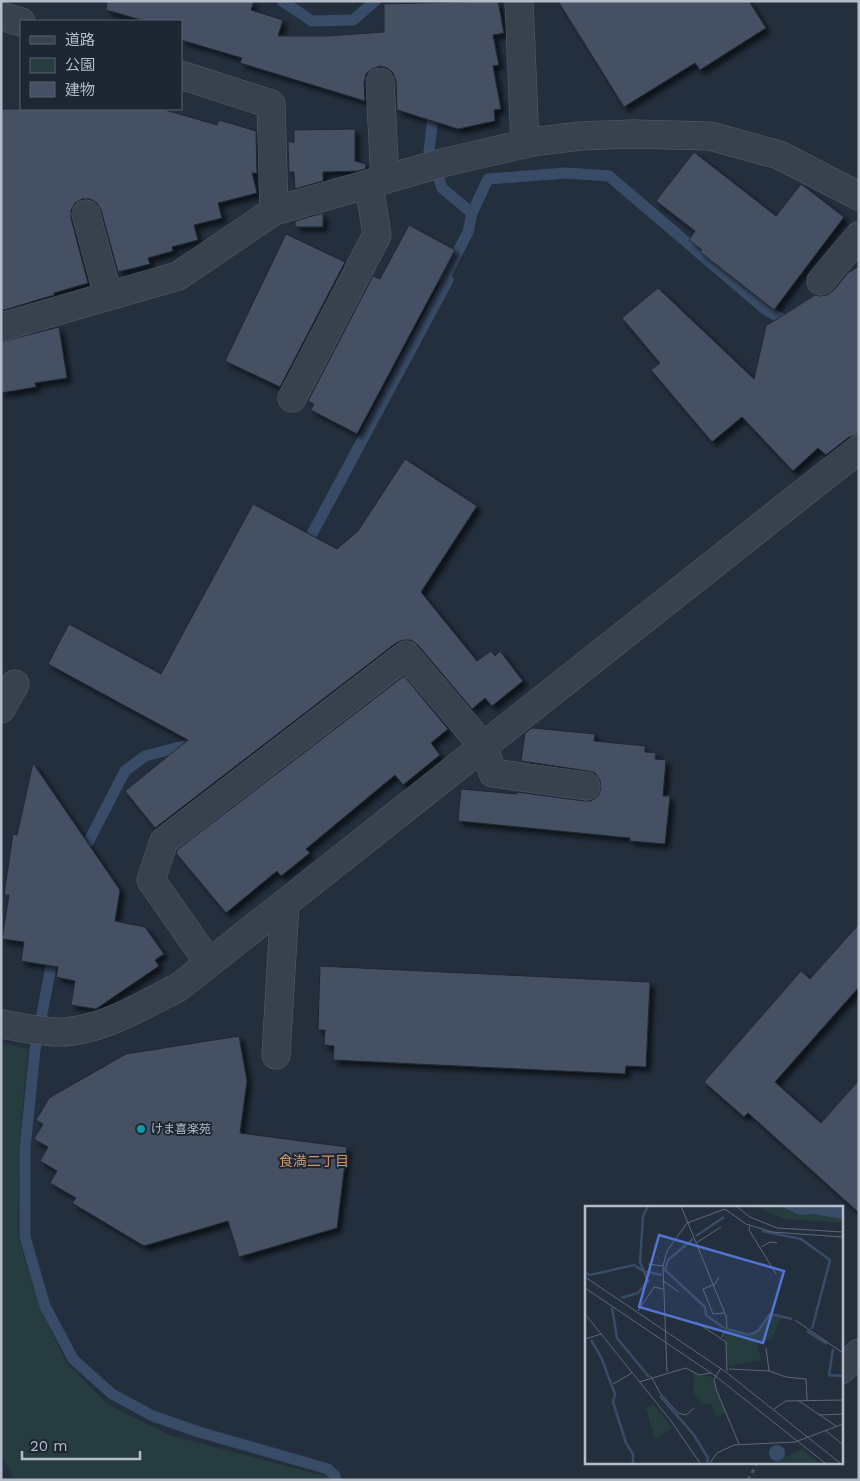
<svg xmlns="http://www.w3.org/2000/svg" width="860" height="1481" viewBox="0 0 860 1481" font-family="'Work Sans','Noto Sans JP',sans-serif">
<defs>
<filter id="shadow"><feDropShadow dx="4.5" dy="4.5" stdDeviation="2.5" flood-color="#0009"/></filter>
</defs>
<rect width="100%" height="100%" fill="#242f3e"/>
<path fill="#263c3f" d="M1 1042 28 1049 19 1146 18 1237 40 1308 66 1362 107 1404 169 1435 328 1477V1480H15L1 1455Z"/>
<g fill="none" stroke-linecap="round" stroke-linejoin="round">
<path stroke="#394c67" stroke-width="11" d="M282 1 312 21 353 20 375 1
M434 107 429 151 442 188 472 213
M305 547 448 280 444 279 468 232 472 213 488 179 566 173 609 176 766 310 793 325
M81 856 125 771 145 756 191 744
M54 951 35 1050 25 1148V1237L45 1306 73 1359 112 1394 153 1416 199 1432 328 1469 335 1476 336 1480"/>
</g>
<path fill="#455162" stroke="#1f2835" filter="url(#shadow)" d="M107 1H254L251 10 283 20 278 36H326L384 32V4L498 1 504 33 493 35 499 65 493 66 501 109 494 110 495 121 458 129 397 110 396 81 393 73 387 68 380 66 372 69 366 74 364 83 365 101 240 63 242 58 181 40V21H145L106 10Z
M558 1H749L766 28 700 70 695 63 624 107Z
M1 109H162L217 125 219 120 256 131 257 173H252L257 193 218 203 222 218 194 225 198 240 172 247 173 251 148 258 150 264 118 272 101 210 97 203 90 199H82L75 203 71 210V218L88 283 54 293V295L1 311Z
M355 129V161L366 164 365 169 358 171 323 172V181L295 189 294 172H289L288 141 294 143V130Z
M694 152 776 216 801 184 844 217 774 310 700 252 702 250 689 240 695 231 656 201Z
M323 213V227H295V221Z
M409 225 455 250 357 434 311 410 314 404 308 401 373 276 380 279Z
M286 234 345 262 280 387 225 361Z
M859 266V434L849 437 826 455 818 448 793 471 742 417 712 442 651 370 660 363 622 318 658 288 754 379 766 326 815 295 819 296 827 295 833 291 848 273Z
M59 327 67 378 35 383 36 387 1 393V342Z
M405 459 477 506 421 592 477 661 491 651 495 656 500 651 523 681 492 706 485 698 472 709 418 645 411 640H403L396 643 155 828 125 791 188 740 48 664 69 624 161 674 253 504 337 549 358 531Z
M404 676 448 729 431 743 440 755 403 785 395 775 306 849 310 853 281 876 277 871 226 913 176 853 177 850Z
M532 728 595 734 594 741 645 746V752L656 753 655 759 666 760 663 796H670L665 844 630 841V838L458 821 461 789 517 794V792L584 801H591L598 796 601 788 600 780 595 773 588 771 521 761 525 733Z
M33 763 120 890 115 921 145 927 164 954 155 960 159 966 96 1009 71 1005 75 981 56 977 58 967 21 961 24 942 2 939 9 895H4L13 834 17 835Z
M859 924V987L775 1082 821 1123 859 1080V1213L748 1113 744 1117 704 1082 801 971 810 979Z
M320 966 650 982 646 1067 626 1066 625 1074 333 1060 334 1046 324 1045 325 1030H318Z
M239 1036 247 1081 240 1133 347 1147 337 1228 239 1257 228 1221 144 1246 72 1203 76 1198 50 1183 57 1171 40 1161 48 1147 34 1139 43 1124 36 1120 49 1098 126 1054Z"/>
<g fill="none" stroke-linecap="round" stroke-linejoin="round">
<defs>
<path id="minor" d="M519 1 525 144
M1 16 21 22
M181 75 271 104 274 211
M380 82 385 180
M86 214 108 296
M821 281 859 236
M1 327 178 276 274 211 442 163 532 142 580 136 633 134 710 136 779 155 859 196
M292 398 377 235 369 184
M1 709 15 684
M209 963 151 880 164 841 406 655 483 746 493 773 586 786
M1 1024C20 1027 40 1032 59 1032 99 1032 144 1005 179 987L859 449
M276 1055 285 903
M841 1370 859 1353"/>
</defs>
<use href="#minor" stroke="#565f6c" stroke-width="29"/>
<path stroke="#44595c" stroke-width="3" stroke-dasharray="4 4" stroke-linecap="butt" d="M748 1480 758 1462"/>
<use href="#minor" stroke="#38414e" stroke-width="28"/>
</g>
<circle fill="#0f9aa8" stroke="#1d2633" stroke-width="2" cx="141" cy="1129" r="5"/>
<g text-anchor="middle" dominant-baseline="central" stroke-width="4" stroke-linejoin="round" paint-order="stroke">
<g font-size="12" fill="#b4bcc9" stroke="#1d2633" text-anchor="start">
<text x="151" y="1129">けま喜楽苑</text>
</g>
<g font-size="14" fill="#d59563" stroke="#1d2633">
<text x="314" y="1161">食満二丁目</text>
</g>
</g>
<g transform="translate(585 1206)">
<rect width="258" height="258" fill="#242f3e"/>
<path d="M167 0H195L214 9 229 8 257 13V17L201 13ZM185 109 196 111 188 133 172 137 176 154 144 160 139 129 142 124 158 129 169 128ZM109 168 127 171 141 207 132 210 126 198 119 199 108 188ZM68 198 87 222 70 234 61 202ZM217 243 234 257H187Z" fill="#263c3f"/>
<path d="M195 0H257V13L228 8 214 9ZM184 247a8 8 0 1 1 16 0a8 8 0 1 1-16 0Z" fill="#394c67"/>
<path fill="none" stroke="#394c67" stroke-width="2.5" d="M177 25 216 33 245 54 227 123M111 30 139 11M108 33 83 54 80 64 120 101 121 109 139 122M0 67 5 69 49 59 58 65 77 69M36 92 53 87 63 75 55 56 58 10 63 0M27 102 32 132 64 171M142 123 164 129 173 125 185 108 207 113M222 125 242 138M6 134 16 151 30 188 28 196 41 237 48 248V257M248 143 244 169 258 170M75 190 109 229 123 252 122 257"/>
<path fill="none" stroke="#5e6776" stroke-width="1" d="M96 0 141 110 142 121 137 131M151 0 165 11 192 22 258 26M165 19 164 24 191 68M111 37 136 21M176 41 185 36 192 37M63 58 78 60M0 71 141 166 255 257M134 71 130 78 118 83 128 108 139 107M78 75 94 86M0 82 129 169 240 257M53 105 69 81 78 83M0 108 86 215 115 257M210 114 258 147M111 116 141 136 142 165M0 133 16 128M181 142 184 165M136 162 129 173 131 183 154 238M144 163 184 165 201 171 221 173 222 194M82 166 78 60 82 45 102 17 140 3 161 18 187 26 258 31M66 170 75 187 93 207 101 209 109 202M54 176 101 162 114 169 126 167M28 178 47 167M214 195 251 220M189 203 201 195 258 194M234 209 258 208M240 224 258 239M125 257 132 247 149 239 210 236 258 218"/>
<path fill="#5274d3" fill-opacity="0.15" stroke="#5274d3" stroke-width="2.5" d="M74 29 199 65 178 137 54 101Z"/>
<rect width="258" height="258" fill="none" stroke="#b4bcc9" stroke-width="2.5"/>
</g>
<rect width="860" height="1481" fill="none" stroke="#b4bcc9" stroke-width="5"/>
<rect x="20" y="20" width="162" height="90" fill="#1d2633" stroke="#59626f"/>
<rect x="30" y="36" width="25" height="8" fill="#38414e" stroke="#59626f"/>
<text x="65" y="45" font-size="15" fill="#b4bcc9">道路</text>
<rect x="30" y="58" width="25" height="15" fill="#263c3f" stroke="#59626f"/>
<text x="65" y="70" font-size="15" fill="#b4bcc9">公園</text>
<rect x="30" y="82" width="25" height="15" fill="#455162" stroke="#59626f"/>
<text x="65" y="95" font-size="15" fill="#b4bcc9">建物</text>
<path d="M22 1451v8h118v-8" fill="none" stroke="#b4bcc9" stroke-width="2.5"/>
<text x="30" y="1451" font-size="15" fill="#b4bcc9" stroke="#1d2633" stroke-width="4" paint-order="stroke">20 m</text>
</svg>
